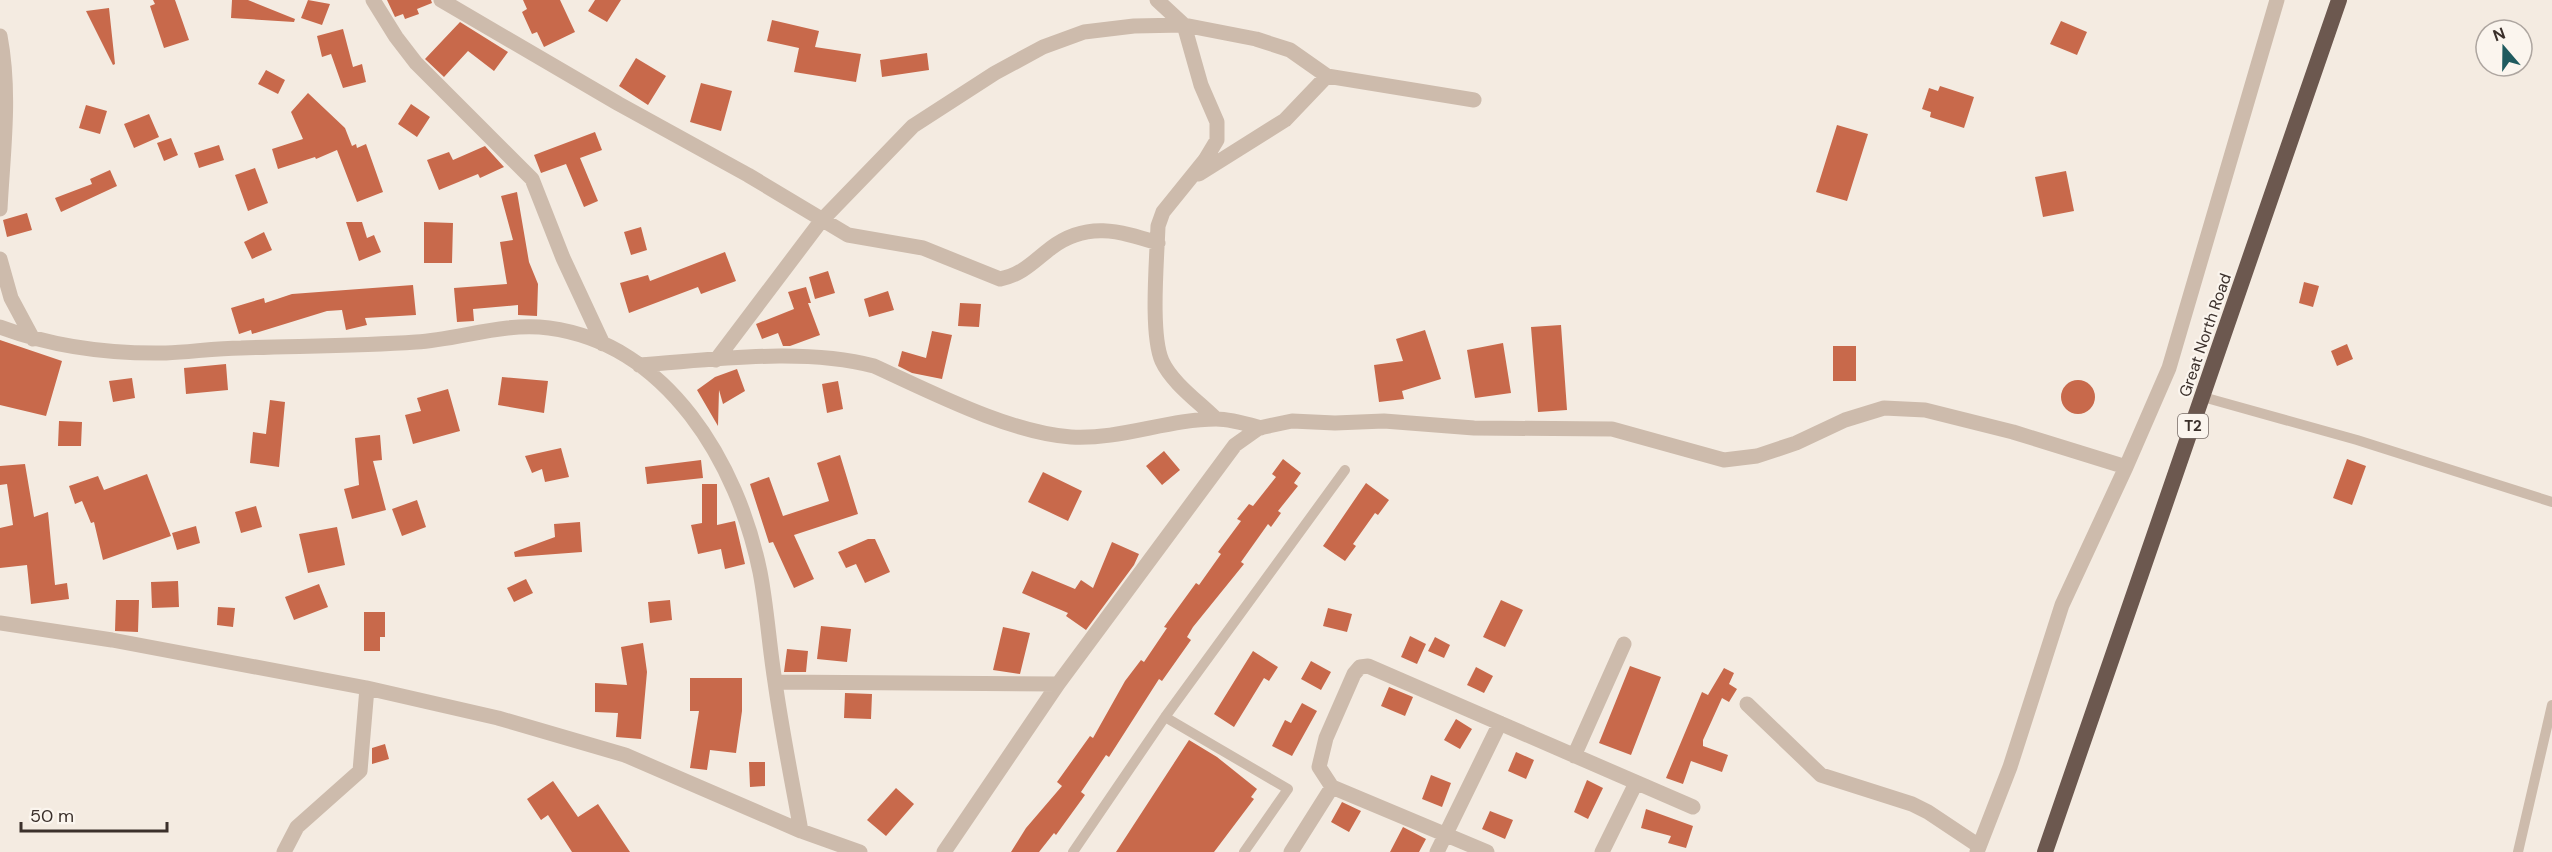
<svg xmlns="http://www.w3.org/2000/svg" width="2552" height="852" viewBox="0 0 2552 852" font-family="'DM Sans',sans-serif">
<rect width="100%" height="100%" fill="#f4ebe1"/>
<path fill="#c8694b" d="M153 0H175L189 40 164 48 150 6 155 4Z
M232 0H248L295 19 294 22 231 18Z
M308 0 330 4 322 25 301 18Z
M387 0H431L432 3 417 9 419 14 405 19 403 14 395 17Z
M523 0H560L575 32 544 47 537 32 532 34 522 12 527 9Z
M595 0H621L607 22 588 11Z
M109 8 115 64 113 65 86 11Z
M772 20 819 31 815 47 861 54 856 82 794 72 799 48 767 41Z
M2061 21 2087 32 2077 55 2050 44Z
M460 22 508 52 494 71 468 51 444 77 425 59Z
M343 29 353 67 362 64 366 82 343 88 331 54 322 57 317 36Z
M927 53 929 70 882 77 880 60Z
M636 58 666 76 648 105 619 86Z
M266 70 285 80 278 94 258 84Z
M701 83 732 91 721 131 690 122Z
M1940 86 1974 97 1964 128 1930 117 1931 112 1922 109 1929 88 1938 91Z
M308 93 345 128 352 146 356 144 357 148 366 144 383 192 357 202 337 150 316 159 315 157 278 169 272 149 303 139 291 112Z
M411 104 430 117 417 137 398 124Z
M86 105 107 111 100 134 79 128Z
M149 114 159 137 134 148 124 124Z
M1837 125 1868 134 1847 201 1816 192Z
M595 132 602 150 580 158 598 201 584 207 566 164 541 173 534 155Z
M171 138 178 155 164 161 157 143Z
M219 145 224 160 199 168 194 153Z
M485 146 504 167 480 178 478 174 439 190 427 160 449 152 453 160Z
M255 168 268 203 248 211 235 175Z
M110 170 117 186 61 212 55 198 92 184 90 179Z
M2066 171 2074 211 2043 217 2035 177Z
M517 192 529 262 538 284 537 316 518 315V305L473 309 474 321 457 322 454 288 507 284 500 242 513 240 501 196Z
M27 213 32 230 7 237 3 220Z
M346 222H362L367 238 374 235 381 252 359 261Z
M424 222 453 223 452 263H424Z
M641 227 647 250 631 255 624 232Z
M264 232 272 250 252 259 244 242Z
M725 252 736 281 701 294 698 287 629 313 620 283 648 275 650 281Z
M828 271 835 293 815 299 809 277Z
M2304 282 2319 286 2313 307 2299 303Z
M413 285 416 315 365 318 367 325 346 330 342 310 327 311 252 334 251 330 239 334 231 308 264 298 265 303 292 294Z
M806 287 811 303H808L820 335 790 346H783L778 333 762 339 756 324 794 309 788 292Z
M888 291 894 310 869 317 864 299Z
M960 303 981 304 979 327 958 326Z
M1561 325 1567 410 1538 412 1531 327Z
M1425 330 1441 379 1402 391 1404 399 1379 402 1374 365 1403 361 1396 339Z
M932 331 952 335 942 379 912 373 898 366 902 351 926 358Z
M0 340 62 361 46 416 0 405Z
M1503 343 1511 393 1475 398 1467 350Z
M2347 344 2353 359 2337 366 2331 351Z
M1833 346H1856V381H1833Z
M226 364 228 390 186 394 184 368Z
M737 369 745 391 723 404 719 390 718 426 697 390 715 377Z
M502 377 548 381 544 413 498 405Z
M132 378 135 398 113 402 109 381Z
M2061 397a17 17 0 1 1 34 0a17 17 0 1 1-34 0Z
M838 381 843 409 827 413 822 384Z
M448 389 460 431 413 444 405 415 421 411 417 398Z
M270 400 285 402 279 467 250 463 253 432 266 434Z
M59 421 82 422 81 446H58Z
M380 435 382 460 373 461 386 510 352 519 344 489 359 485 355 438Z
M561 448 569 477 545 482 542 469 532 473 525 456Z
M1164 451 1180 470 1162 485 1146 466Z
M840 455 858 514 794 535 814 579 794 588 773 542 769 543 750 484 769 477 783 516 829 501 817 463Z
M1283 459 1301 473 1294 483 1298 486 1278 511 1281 513 1271 527 1268 524 1241 562 1244 564 1193 627 1187 637 1191 640 1162 681 1159 679 1109 757 1106 755 1081 792 1085 795 1056 835 1054 833 1039 852H1011L1026 828 1062 786 1057 782 1090 736 1093 738 1125 681 1141 660 1144 662 1167 628 1164 627 1196 583 1199 585 1221 554 1218 552 1241 521 1237 519 1249 504 1253 506 1276 477 1272 474Z
M2347 459 2366 466 2352 505 2333 498Z
M701 460 703 478 647 484 645 467Z
M25 464 34 517 48 512 55 585 67 583 69 599 31 604 27 565 0 568V528L13 525 7 484 0 485V466Z
M1043 472 1082 491 1068 521 1028 502Z
M147 474 171 536 103 560 94 522 91 523 82 501 75 504 69 486 98 476 104 490Z
M1366 483 1389 500 1378 515 1375 513 1353 544 1356 546 1345 561 1323 546Z
M702 484H717V525L735 521 745 564 725 569 721 549 698 554 691 525 702 523Z
M417 500 426 527 402 536 392 509Z
M256 506 262 527 241 533 235 512Z
M580 522 582 552 515 557 514 552 555 537 554 524Z
M196 526 200 543 177 550 172 533Z
M337 527 345 565 308 573 299 534Z
M868 539H875L890 572 865 583 856 564 846 568 838 552Z
M1112 542 1139 554 1134 565 1086 630 1066 616 1068 613 1022 593 1032 571 1075 589 1081 580 1093 588Z
M526 579 533 593 514 602 507 588Z
M178 581 179 607 152 608 151 582Z
M319 584 328 607 294 620 285 597Z
M116 600H139L138 632 115 631Z
M670 600 672 620 650 623 648 602Z
M1501 600 1523 610 1505 647 1483 637Z
M218 607 235 608 233 627 217 625Z
M1328 608 1352 614 1347 632 1323 626Z
M364 612H385V637H380V651H364Z
M821 626 851 629 847 662 817 659Z
M1003 627 1030 633 1020 674 993 670Z
M1410 636 1426 644 1417 664 1401 657Z
M1435 637 1450 645 1444 658 1428 651Z
M643 643 647 672 641 739 616 737 618 713 595 712V683L627 685 621 647Z
M787 649 808 651 806 672H784Z
M1253 651 1278 667 1269 681 1264 678 1234 727 1214 714Z
M1311 661 1331 672 1321 690 1301 679Z
M1630 666 1661 677 1631 755 1599 743Z
M1476 667 1493 676 1484 693 1467 685Z
M1724 668 1734 673 1729 684 1737 689 1729 702 1722 698 1703 740V746L1728 755 1722 772 1691 761 1683 784 1666 778 1702 692 1708 695Z
M690 678H742V711L736 753 710 750 707 770 690 768 699 711H690Z
M1389 687 1413 697 1405 716 1381 706Z
M845 693 872 694 871 719 844 718Z
M1302 703 1317 711 1292 756 1272 746 1285 720 1291 723Z
M1456 719 1472 729 1460 749 1444 740Z
M1189 740 1217 757 1257 789 1251 797 1254 799 1214 852H1116Z
M385 744 389 759 372 764V748Z
M1516 752 1534 760 1526 779 1508 771Z
M749 762H765V786L750 787Z
M1431 775 1451 783 1442 807 1422 799Z
M1587 780 1603 788 1588 819 1574 812Z
M553 781 578 817 598 804 630 852H572L548 815 541 820 527 799Z
M896 788 914 804 886 836 867 820Z
M1342 802 1361 811 1349 832 1331 822Z
M1646 809 1693 826 1686 848 1668 843 1671 836 1641 828Z
M1490 811 1513 820 1505 839 1482 829Z
M1403 827 1426 839 1419 852H1390Z"/>
<g fill="none" stroke-linecap="round" stroke-linejoin="round">
<path stroke="#cdbbac" stroke-width="10" d="M2203 397 2357 440 2552 502
M1165 717 1288 789 1244 852
M1073 852 1165 717 1345 470
M2518 852 2552 705"/>
<path stroke="#cdbbac" stroke-width="15" d="M373 0 396 37 416 63 532 179 563 258 603 344
M441 0 619 104 748 175 848 235 923 248 1000 279C1022 275 1034 261 1051 248 1087 221 1119 231 1158 243
M1157 0 1184 25 1201 85 1217 122V140L1205 160 1163 212 1158 226C1157 258 1150 334 1162 361 1172 383 1199 402 1216 419
M0 36C11 94 3 151 0 209
M1199 174 1285 120 1327 76 1474 100
M0 259 11 298 33 339
M0 327C53 347 109 354 166 353 191 352 216 348 241 348 300 346 358 346 416 342 461 339 504 322 549 328 668 344 738 464 760 572 767 608 769 645 775 682 782 732 792 781 801 831
M716 360 821 221 913 126 995 73 1043 47 1084 32 1134 26 1184 25 1256 39 1290 50 1327 76
M639 365C713 360 802 347 874 366 931 392 1010 433 1071 437 1120 440 1168 419 1216 419 1231 419 1247 424 1261 428
M0 623 112 640 367 688 498 718 625 755 801 831 860 852
M775 682 1058 684
M1747 704 1821 775 1912 804 1928 812 1979 846
M1574 756 1624 644
M1332 787 1487 852
M284 852 297 827 360 771 367 688
M944 852 1058 684 1235 445 1259 428 1292 421 1335 423 1384 421 1474 428 1612 429 1724 460 1757 456 1796 443 1845 420 1884 408 1925 410 2013 432 2126 467
M1291 852 1332 787 1319 767 1326 738 1354 674 1360 667 1368 666 1693 807
M1437 852 1500 723
M1602 852 1636 783
M1977 852 2010 767 2062 605 2126 467 2169 368 2277 0"/>
<path stroke="#6c584f" stroke-width="16" d="M2045 852 2339 0"/>
</g>
<g text-anchor="middle" dominant-baseline="central" stroke-width="4.5" stroke-linejoin="round" paint-order="stroke">
<rect fill="#fbf5ee" stroke="#756b66" stroke-width="1.5" x="2178" y="414" width="30" height="24" rx="4.5"/>
<g font-size="15" font-weight="bold" fill="#3b302b">
<text x="2193" y="426">T2</text>
</g>
<g font-size="16" fill="#3b302b" stroke="#fbf5ee">
<text transform="translate(2205 335) rotate(-71)">Great North Road</text>
</g>
</g>
<g transform="translate(2504 48) rotate(340)"><circle r="28" fill="#fbf5ee" stroke="#aea6a0" stroke-width="1.5"/>
<path d="M0-4.5L10 22L0 15L-10 22Z" fill="#1f5a5e"/>
<text y="-9" font-size="16" font-weight="bold" text-anchor="middle" fill="#3b302b">N</text>
</g>
<path d="M21 822v9h146v-9" fill="none" stroke="#3b302b" stroke-width="3"/>
<text x="30" y="822" font-size="18" fill="#3b302b" stroke="#fbf5ee" stroke-width="4.5" paint-order="stroke">50 m</text>
</svg>
